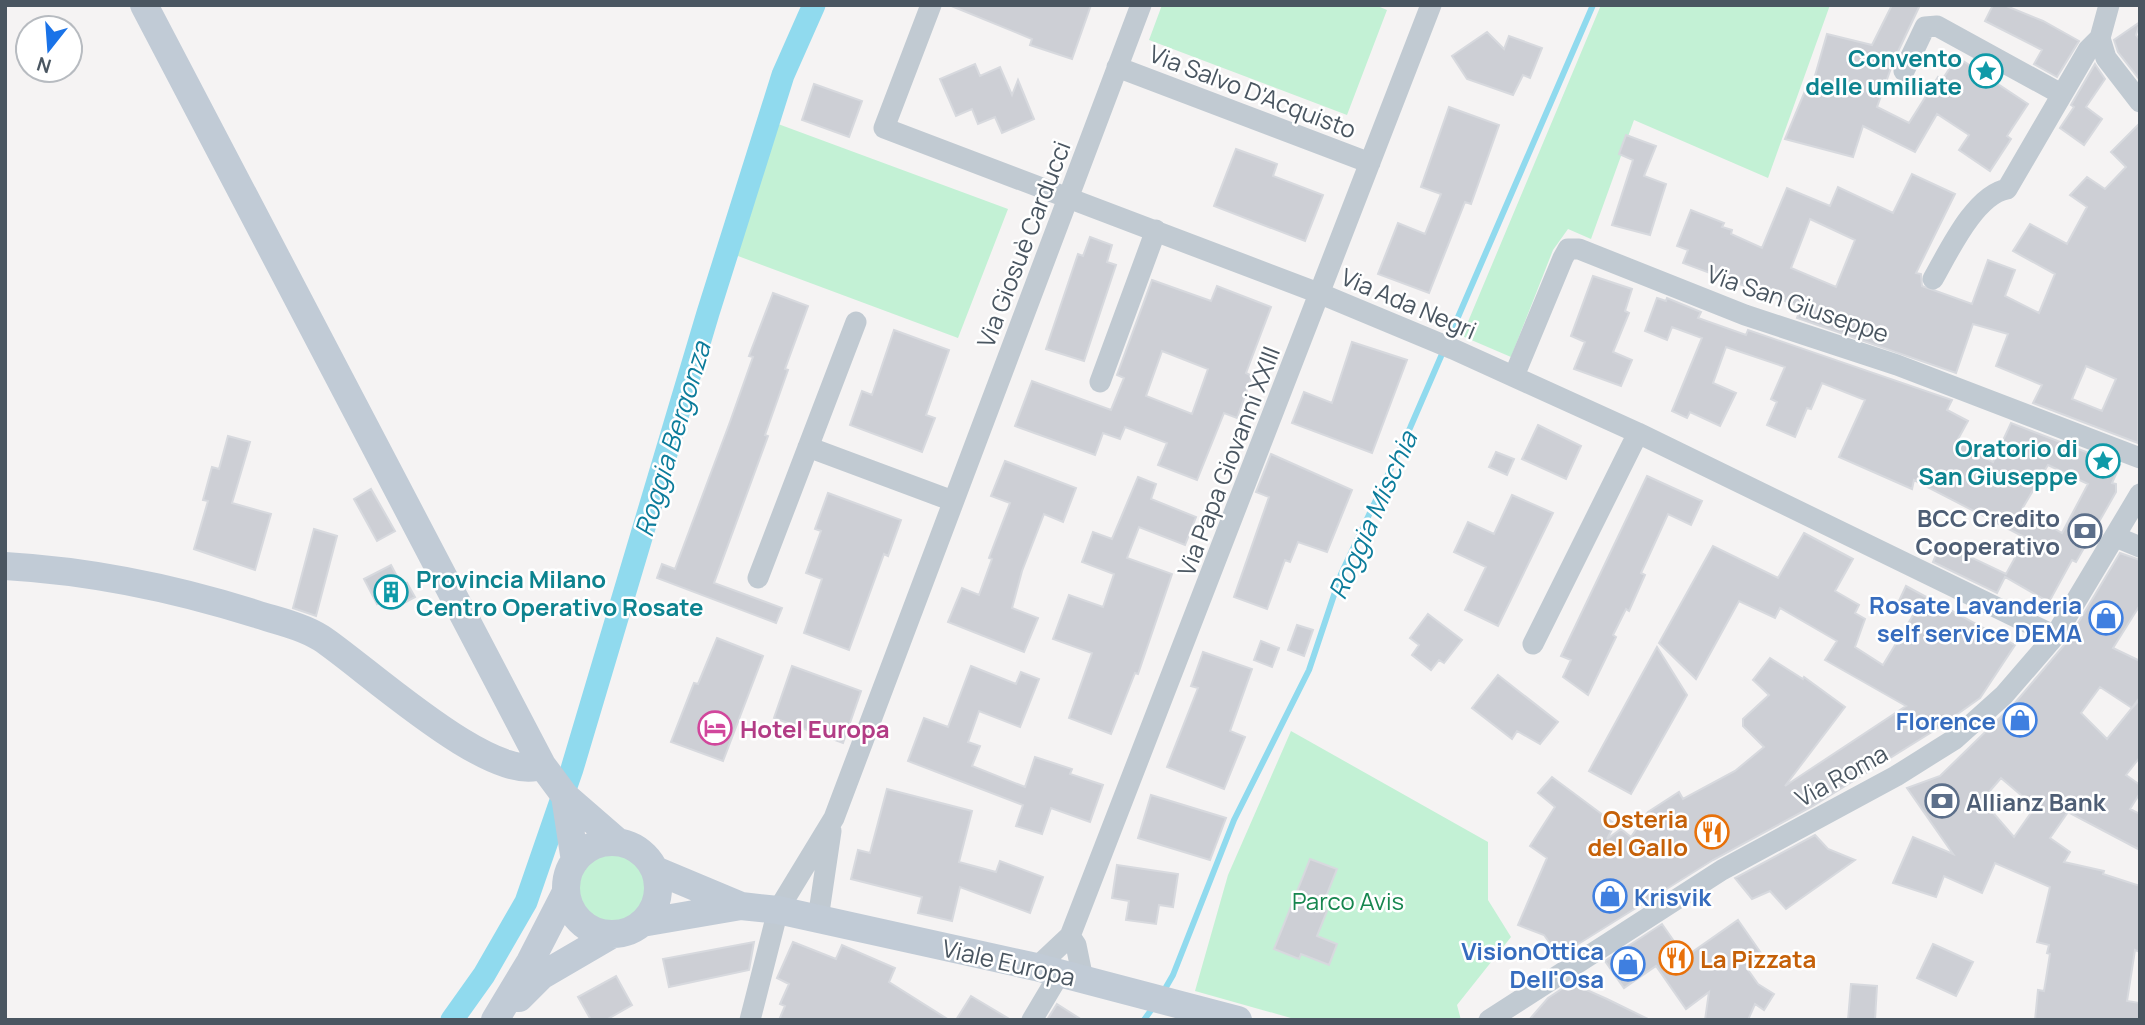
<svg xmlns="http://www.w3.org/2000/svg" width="2145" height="1025" viewBox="0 0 2145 1025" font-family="Manrope,sans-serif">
<rect width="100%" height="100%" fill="#f5f3f3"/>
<path fill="#c3f1d5" d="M1162 5H1375L1387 10 1347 115 1149 40Z
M1601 5H1830L1768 178 1634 120 1591 239 1568 229 1553 250 1511 357 1462 336Z
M770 121 1008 209 958 338 730 253Z
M1291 731 1488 842V900L1511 937 1457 1005 1461 1020H1298L1195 991 1228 875Z
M577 888a36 36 0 1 1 72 0a36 36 0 1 1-72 0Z"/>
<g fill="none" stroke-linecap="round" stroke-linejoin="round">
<path stroke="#90daee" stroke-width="6" d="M1162 994 1173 975 1234 820 1309 670 1341 574 1410 428 1593 5
M1144 1020 1154 1006"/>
<path stroke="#90daee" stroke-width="23" d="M452 1020 484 975 526 902 572 769 708 313 783 75 814 5"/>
</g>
<path fill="#cdcfd5" stroke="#d7d9de" stroke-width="2" fill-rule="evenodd" d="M949 5H1091L1072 59 1030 45 1032 39Z
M1892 5H1920L1894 60 1877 107 1909 123 1938 77 1942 80 1957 57 2028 104 2007 136 2011 139 1990 171 1959 150 1969 135 1937 114 1915 152 1863 126 1853 157 1785 139 1805 91 1810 93 1827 34 1872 45Z
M1993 5H2004L2043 21 2079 41 2057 77 2034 64 2042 50 1985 21Z
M2140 22 2136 35 2140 40V80L2118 52 2114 40Z
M1487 32 1504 49 1509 36 1542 48 1530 78 1523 75 1513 95 1467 79 1452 56Z
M975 64 980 76 1000 67 1012 95 1018 80 1034 119 1002 133 995 117 978 124 972 109 956 116 940 79Z
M2095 64 2105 79 2086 107 2102 119 2084 145 2060 128 2074 107 2071 105Z
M814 84 862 101 849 137 802 120Z
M1449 107 1499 125 1471 204 1465 202 1429 293 1378 274 1398 223 1425 234 1441 194 1421 187Z
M2140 123 2138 443 2033 403 2042 385 1996 366 2008 334 1973 324 1956 373 1797 318 1801 307 1683 263 1688 250 1677 246 1691 210 1724 223 1722 227 1732 230 1731 234 1762 248 1787 188 1830 206 1838 187 1893 213 1912 174 1955 194 1916 273 1921 274 1922 286 1972 304 1988 260 2015 270 2005 296 2039 313 2055 274 2013 251 2030 224 2067 244 2087 207 2070 195 2087 177 2105 189 2126 167 2111 152ZM1810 219 1855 240 1836 287 1791 268ZM2086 366 2116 379 2102 411 2072 399Z
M1626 135 1656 146 1644 176 1666 184 1650 235 1612 225 1633 160 1619 154Z
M1236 149 1277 164 1273 176 1323 195 1305 241 1214 206Z
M1090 237 1112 245 1107 262 1116 265 1084 361 1046 349 1078 254 1083 256Z
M1593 276 1632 289 1625 311 1629 313 1613 352 1632 360 1621 386 1574 369 1585 342 1571 336Z
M1152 280 1211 301 1217 286 1271 307 1246 373 1252 376 1237 418 1224 413 1197 480 1158 465 1167 443 1125 427 1120 439 1103 433 1095 455 1015 426 1032 381 1111 410 1124 378 1117 375ZM1162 351 1208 369 1192 414 1146 396Z
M773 293 808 306 785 369 788 370 765 435 768 436 714 583 782 608 776 623 657 578 662 564 675 569 730 422 753 357 749 356Z
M1657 298 1666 301 1667 298 1701 312 1698 318 1746 335 1748 330 1952 400 1947 410 1968 421 1957 441 1993 462 2011 423 2120 465 2112 483 2116 484V492L2076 562 2072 560 2049 602 2005 577 1997 593 1933 562 1941 543 2006 574 2026 538 1914 480 1912 489 1839 457 1865 400 1822 383 1811 409 1807 408 1795 437 1767 425 1777 402 1771 399 1785 367 1726 347 1713 383 1736 393 1720 426 1690 412 1687 418 1672 411 1702 338 1672 327 1667 340 1645 331ZM2048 465 2088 484 2062 533 2022 509Z
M894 330 949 350 926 415 935 418 922 452 850 425 862 391 872 395Z
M1352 342 1407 360 1372 453 1292 423 1304 392 1332 403Z
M1538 425 1581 446 1566 479 1522 459Z
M228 436 250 442 232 503 271 514 255 570 194 549 208 501 203 500 212 467 219 469Z
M1496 452 1514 459 1507 475 1489 467Z
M1271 454 1352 490 1327 552 1298 542 1290 562 1285 560 1267 609 1234 597 1269 497 1256 492Z
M1005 461 1076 488 1063 522 1044 514 1022 571 1012 608 1038 618 1024 652 948 622 962 588 979 595 992 559 989 558 1010 503 991 496Z
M1647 476 1702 501 1691 525 1668 514 1641 573 1645 575 1629 611 1626 609 1613 635 1616 637 1588 695 1563 677 1571 660 1561 656Z
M1138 477 1156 484 1151 499 1196 517 1185 545 1139 527 1127 558 1172 574 1138 674 1135 673 1111 734 1069 718 1092 653 1053 639 1069 595 1103 607 1114 574 1082 562 1093 532 1112 539Z
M371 489 395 531 377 541 354 499Z
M828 493 901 520 888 556 884 554 849 650 804 633 822 579 806 573 821 531 815 529Z
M1512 495 1553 513 1498 626 1465 610 1486 567 1454 552 1468 522 1494 534Z
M314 529 337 536 316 616 293 608Z
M1804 533 1853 559 1835 591 1859 605 1855 613 1865 619 1855 647 1883 665 1915 612 1898 603 1906 586 2015 645 1980 698 1935 730 1813 806 1713 860 1559 956 1544 935 1518 925 1547 858 1530 846 1555 807 1538 793 1552 777 1615 824 1607 839 1621 829 1631 837 1648 812 1679 792 1683 799 1735 771 1764 747 1743 726V719L1769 695 1753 680 1770 658 1803 679 1804 677 1845 707 1785 786 1906 706 1825 660 1837 641 1780 608 1775 618 1739 601 1696 679 1659 643 1713 546 1778 578Z
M2120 553 2140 560V605L2113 648 2140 661V697L2132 708 2140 699V757L2126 775 2140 785V793L2130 809 2140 814V850L2068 812 2050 838 2070 852 2064 862 2104 871 2103 874 2140 886V952L2135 950 2127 1001 2140 1003V1020H2035L2038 990 2044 991 2050 954 2047 953 2049 945 2037 942 2050 887 1995 863 1982 893 1944 876 1936 897 1893 883 1913 837 1953 854 1907 788 1940 776 2014 704 2066 643ZM2100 687 2132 708 2107 739 2081 713ZM2001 778 2035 807 2014 837 1982 800Z
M391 565 402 586 407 583 415 597 393 609 387 598 377 604 364 579Z
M1428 614 1462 640 1444 663 1439 660 1431 670 1412 655 1419 645 1410 638Z
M1297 625 1313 630 1304 656 1288 650Z
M717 638 763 656 723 761 671 742 694 683 698 684Z
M1261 641 1279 648 1272 667 1254 660Z
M1657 647 1687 695 1631 794 1589 771Z
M1203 652 1252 669 1230 731 1245 737 1224 789 1167 767 1198 688 1191 686Z
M792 666 861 691 843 743 774 718Z
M971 666 1016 684 1021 672 1039 679 1020 727 979 711 968 742 980 746 972 766 1025 787 1035 757 1072 769 1070 774 1103 785 1090 822 1051 808 1042 834 1016 826 1023 805 908 761 924 718 948 727Z
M1498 675 1558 722 1540 744 1517 731 1512 739 1472 708Z
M887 789 972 811 959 862 996 872 1000 861 1043 877 1030 913 960 887 952 921 918 913 922 897 851 879 858 850 870 853Z
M1151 795 1226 818 1210 860 1138 838Z
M1815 835 1828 849 1855 860 1786 909 1770 891 1752 899 1735 878Z
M1310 859 1337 869 1321 909 1327 911 1317 936 1337 944 1329 965 1301 954 1299 959 1274 949Z
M1117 865 1178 874 1173 907 1159 905 1156 924 1126 920 1129 901 1112 898Z
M1738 920 1763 956 1746 967 1758 984 1774 994 1764 1010 1755 1004 1748 1020H1705L1709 992 1686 1009 1656 966 1624 988 1605 961 1662 924 1685 957Z
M754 942 749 970 669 987 663 959Z
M793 942 836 959 842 945 895 968 889 982 949 1020H779L785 1006 780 1004 789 984 777 978Z
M1933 944 1973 962 1956 996 1917 978Z
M616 976 632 1005 606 1020H591L578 997Z
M1571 983 1607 999 1650 1020H1529L1548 998Z
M1851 984 1877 986 1875 1020H1848Z
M971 996 1011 1020H956Z
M1057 1004 1082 1020H1047Z"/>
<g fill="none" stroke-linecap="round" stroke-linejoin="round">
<path stroke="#c1cad2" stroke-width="21" d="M931 5 884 128 1321 294 1453 349 1638 433 2055 636
M2109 5 2100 38 2106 58 2140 102
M1117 67 1370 163
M1904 71 1925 27 1937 26 2061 94
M1933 279C1949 251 1975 195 2007 189L2088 50 2100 38
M1514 376 1563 258 1568 249H1579L1745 315 1897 365 2140 458
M1100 382 1156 230
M808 447 953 501
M2116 537 2140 547
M758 578 856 322
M1533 644 1638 433
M818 919 831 831
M1070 936 1076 945 1083 979
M1037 967 1070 936 1431 5
M750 1020 778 910 834 818 1141 5
M1032 1020 1060 973
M1489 1020 1722 870 1896 776 1955 739 2004 695 2055 636 2140 494"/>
<path stroke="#c1cbd6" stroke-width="28" d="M144 5 542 765 565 796 618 842
M5 566C91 571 174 588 256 614 278 621 302 626 321 638 364 666 493 787 542 765
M565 796 575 861
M566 888a46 46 0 1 1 92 0a46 46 0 1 1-92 0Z
M655 870 741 906
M642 923 741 906 778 910 1036 967 1238 1020
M519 998 541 976 613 934
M495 1020 530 962 566 892"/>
</g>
<defs>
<symbol id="sight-ring" viewBox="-11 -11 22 22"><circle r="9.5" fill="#fff" stroke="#0f9aa8" stroke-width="1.5"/><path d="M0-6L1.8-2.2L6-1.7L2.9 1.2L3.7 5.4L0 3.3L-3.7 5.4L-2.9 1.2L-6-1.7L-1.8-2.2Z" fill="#0f9aa8"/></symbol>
<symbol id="bank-ring" viewBox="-11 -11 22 22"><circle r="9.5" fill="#fff" stroke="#5c6f8a" stroke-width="1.5"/><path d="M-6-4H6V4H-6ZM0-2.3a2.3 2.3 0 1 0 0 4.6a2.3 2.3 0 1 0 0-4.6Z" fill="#5c6f8a"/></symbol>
<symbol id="building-ring" viewBox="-11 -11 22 22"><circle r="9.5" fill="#fff" stroke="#0f9aa8" stroke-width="1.5"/><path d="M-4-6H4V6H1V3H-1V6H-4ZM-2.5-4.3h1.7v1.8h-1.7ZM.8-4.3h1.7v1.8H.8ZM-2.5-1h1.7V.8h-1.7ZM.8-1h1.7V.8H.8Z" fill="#0f9aa8"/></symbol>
<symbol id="shop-ring" viewBox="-11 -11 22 22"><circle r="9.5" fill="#fff" stroke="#3f7fe0" stroke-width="1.5"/><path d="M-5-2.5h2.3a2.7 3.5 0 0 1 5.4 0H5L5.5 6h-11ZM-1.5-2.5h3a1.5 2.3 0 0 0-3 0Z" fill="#3f7fe0"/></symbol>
<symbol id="hotel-ring" viewBox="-11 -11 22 22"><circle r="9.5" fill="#fff" stroke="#d1479c" stroke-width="1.5"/><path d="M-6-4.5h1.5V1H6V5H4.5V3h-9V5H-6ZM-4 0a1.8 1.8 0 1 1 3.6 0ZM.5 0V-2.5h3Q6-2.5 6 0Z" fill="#d1479c"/></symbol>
<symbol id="restaurant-ring" viewBox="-11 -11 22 22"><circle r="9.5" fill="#fff" stroke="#e8710a" stroke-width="1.5"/><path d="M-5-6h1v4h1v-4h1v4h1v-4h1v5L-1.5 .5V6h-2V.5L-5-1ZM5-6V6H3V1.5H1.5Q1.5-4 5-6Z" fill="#e8710a"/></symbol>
</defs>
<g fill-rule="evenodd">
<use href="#sight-ring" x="1967" y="52" width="38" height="38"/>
<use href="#sight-ring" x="2084" y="442" width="38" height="38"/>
<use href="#bank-ring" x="2066" y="512" width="38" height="38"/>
<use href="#building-ring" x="372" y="573" width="38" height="38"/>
<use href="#shop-ring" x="2087" y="599" width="38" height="38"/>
<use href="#shop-ring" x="2001" y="701" width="38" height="38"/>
<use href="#hotel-ring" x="696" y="709" width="38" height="38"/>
<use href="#bank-ring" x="1923" y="782" width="38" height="38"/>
<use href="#restaurant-ring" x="1693" y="813" width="38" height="38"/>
<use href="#shop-ring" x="1591" y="877" width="38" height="38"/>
<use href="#restaurant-ring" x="1657" y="939" width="38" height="38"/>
<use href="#shop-ring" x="1609" y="945" width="38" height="38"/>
</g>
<g text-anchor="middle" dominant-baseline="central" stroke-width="5" stroke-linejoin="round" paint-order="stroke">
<g font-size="24" font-weight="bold" fill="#0d838f" stroke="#fff" text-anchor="end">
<text x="1962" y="57">Convento<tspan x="1962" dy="28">delle umiliate</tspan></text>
<text x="2078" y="447">Oratorio di<tspan x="2078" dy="28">San Giuseppe</tspan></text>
<text x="416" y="578" text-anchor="start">Provincia Milano<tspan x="416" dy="28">Centro Operativo Rosate</tspan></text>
</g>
<g font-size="24" fill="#4a5661" stroke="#fff">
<text transform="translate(1253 91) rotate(21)">Via Salvo D'Acquisto</text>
<text transform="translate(1023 244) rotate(-69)">Via Giosuè Carducci</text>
<text transform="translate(1409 303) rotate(23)">Via Ada Negri</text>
<text transform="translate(1798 303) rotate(19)">Via San Giuseppe</text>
<text transform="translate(1228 461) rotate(-69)">Via Papa Giovanni XXIII</text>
<text transform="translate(1841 775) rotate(-29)">Via Roma</text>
<text transform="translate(1009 962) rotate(13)">Viale Europa</text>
</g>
<g font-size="24" font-weight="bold" fill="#4e5e75" stroke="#fff" text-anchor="end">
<text x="2060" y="517">BCC Credito<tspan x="2060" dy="28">Cooperativo</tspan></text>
<text x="1966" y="801" text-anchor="start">Allianz Bank</text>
</g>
<g font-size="24" font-weight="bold" fill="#366cbe" stroke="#fff" text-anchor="end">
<text x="2082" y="604">Rosate Lavanderia<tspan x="2082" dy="28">self service DEMA</tspan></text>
<text x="1996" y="720">Florence</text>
<text x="1634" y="896" text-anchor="start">Krisvik</text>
<text x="1604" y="950">VisionOttica<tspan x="1604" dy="28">Dell'Osa</tspan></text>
</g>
<g font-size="24" font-weight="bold" fill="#b23c85" stroke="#fff" text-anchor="start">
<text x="740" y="728">Hotel Europa</text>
</g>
<g font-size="24" font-weight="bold" fill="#c56008" stroke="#fff" text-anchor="end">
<text x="1688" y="818">Osteria<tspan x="1688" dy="28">del Gallo</tspan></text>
<text x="1700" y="958" text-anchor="start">La Pizzata</text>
</g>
<g font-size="24" fill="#17864f" stroke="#fff">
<text x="1348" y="900">Parco Avis</text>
</g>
<g font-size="26" font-style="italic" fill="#0c7c9b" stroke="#fff">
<text transform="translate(672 439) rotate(-73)">Roggia Bergonza</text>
<text transform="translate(1372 515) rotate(-66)">Roggia Mischia</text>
</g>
</g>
<rect width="2145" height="1025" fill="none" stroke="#4a5661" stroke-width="14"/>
<g transform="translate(49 49) rotate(197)"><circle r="33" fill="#ffffff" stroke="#b7bbc0" stroke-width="2"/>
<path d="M0-5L12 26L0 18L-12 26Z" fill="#1a73e8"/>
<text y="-10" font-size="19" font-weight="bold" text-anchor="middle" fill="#4a5661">N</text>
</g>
</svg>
